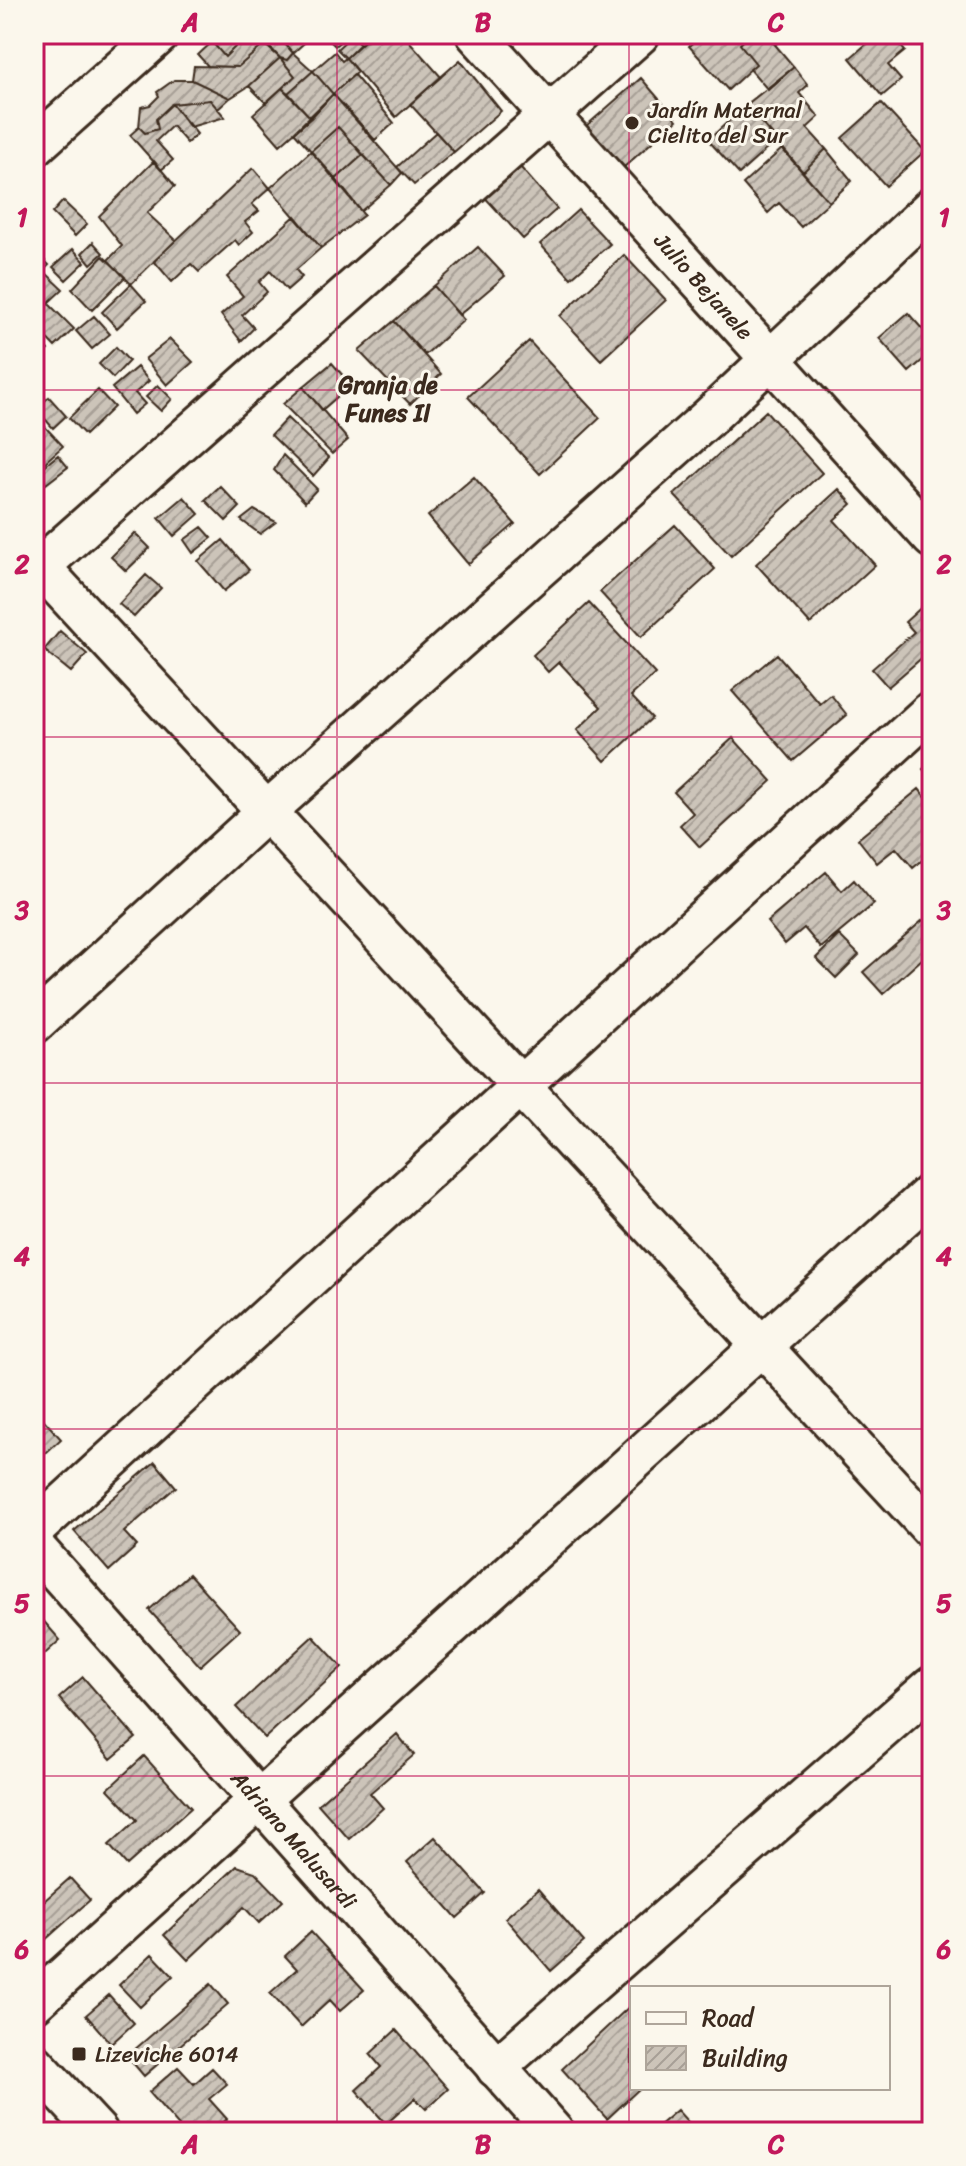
<svg xmlns="http://www.w3.org/2000/svg" width="966" height="2166" viewBox="0 0 966 2166" font-family="Sriracha,sans-serif">
<defs>
<pattern id="building-hatch" width="6" height="6" patternUnits="userSpaceOnUse" patternTransform="scale(2)"><rect width="6" height="6" fill="#ccc4b9"/><path d="M-1 1l2-2M0 6l6-6M5 7l2-2" fill="none" stroke="#a79f96"/></pattern>
</defs>
<rect width="100%" height="100%" fill="#fbf7ec"/>
<filter id="ink" filterUnits="userSpaceOnUse"><feTurbulence type="fractalNoise" baseFrequency=".0125" numOctaves="2"/><feDisplacementMap in="SourceGraphic" scale="16" xChannelSelector="R" yChannelSelector="G"/><feConvolveMatrix kernelMatrix="1 2 1 2 8 2 1 2 1" color-interpolation-filters="sRGB"/></filter>
<g filter="url(#ink)">
<path fill="url(#building-hatch)" stroke="#3b2a1e" stroke-width="2" d="M221 34H248L225 57 212 42Z
M248 34H253L266 43 238 67 208 66 198 55 212 42 225 57Z
M253 34H276L293 53 287 60 280 58Z
M276 34H314L293 53Z
M323 34H349L335 46Z
M351 34H372L360 44Z
M372 34H403L441 77 396 117 346 58Z
M703 34H749L740 44 756 64 728 90 689 46Z
M766 34H788L776 44Z
M766 34 794 67 768 90 750 69 756 64 740 44 751 34Z
M878 34H891L905 51 888 65 901 80 882 96 850 58Z
M352 35 360 44 346 58 337 49Z
M266 43 280 58 249 86 230 98 192 80 194 66 238 67Z
M335 52 342 61 346 58 357 72 333 94 313 71Z
M293 53 313 71 288 93 282 88 295 76 280 58 287 60Z
M280 58 295 76 266 103 249 86Z
M460 60 501 111 454 152 410 104Z
M794 67 808 85 799 93 819 117 807 128 826 149 803 172 746 105Z
M313 71 333 94 311 118 288 93Z
M354 75 394 123 375 140 333 94Z
M641 78 677 120 623 168 586 126Z
M174 80H192L230 98 218 109 210 100 172 104 156 119 158 129 145 133 139 127 141 107 150 105 159 96 157 92Z
M282 88 311 118 280 145 253 114Z
M333 94 402 173 391 185 338 127 311 151 294 132Z
M210 100 225 117 190 127 172 104Z
M881 103 925 151 886 186 842 138Z
M172 104 197 134 187 143 172 126 156 141 173 160 161 170 130 135 139 127 145 133 158 129 156 119Z
M746 105 777 140 739 174 708 140Z
M338 127 363 155 336 179 311 151Z
M436 132 454 152 414 185 397 167Z
M782 149 829 202 801 227 779 203 768 213 743 184Z
M826 149 852 181 829 202 803 172Z
M311 151 364 215 321 248 270 188Z
M363 155 391 185 361 211 336 179Z
M514 160 557 209 523 239 480 192Z
M154 161 175 186 147 213 176 240 131 284 108 260 122 246 99 216Z
M253 168 270 188 252 204 259 211 245 222 253 232 239 245 235 240 199 272 191 264 172 282 154 261Z
M63 201 87 224 75 236 52 213Z
M578 210 610 244 571 278 540 244Z
M295 216 321 248 296 270 302 277 287 290 270 271 259 282 267 292 242 315 254 328 241 341 221 315 243 296 227 277Z
M93 242 103 253 91 264 82 253Z
M478 247 505 276 459 315 434 286Z
M73 249 85 262 66 280 53 267Z
M34 250 49 265 34 280Z
M624 255 666 300 601 360 560 316Z
M103 256 125 277 92 310 72 289Z
M47 274 63 289 48 303 74 329 55 347 34 325V287Z
M131 284 146 301 117 328 102 312Z
M434 286 464 320 425 355 394 321Z
M908 313 932 340V352L909 372 879 338Z
M94 316 110 334 92 349 76 331Z
M394 321 441 374 410 404 359 351Z
M34 334 48 350 34 363Z
M170 339 193 362 167 385 145 359Z
M529 341 600 418 540 474 468 397Z
M116 347 129 361 113 378 99 364Z
M332 363 351 385 322 410 303 387Z
M137 367 149 381 135 393 145 404 133 414 112 388Z
M158 385 172 399 161 411 146 397Z
M303 387 348 440 332 454 283 404Z
M98 390 114 407 85 435 69 418Z
M49 397 66 416 53 428 36 409Z
M766 411 822 473 731 556 674 495Z
M34 415 63 446 34 472Z
M287 418 329 458 313 476 271 435Z
M58 455 68 467 46 484 37 472Z
M283 455 317 489 305 502 274 470Z
M474 477 515 524 468 564 428 516Z
M220 486 240 507 226 521 205 500Z
M839 489 852 504 834 520 875 565 810 624 756 564Z
M184 497 199 514 174 536 159 518Z
M254 510 276 522 260 534 241 520Z
M675 525 715 569 641 637 600 592Z
M202 527 212 538 193 553 184 540Z
M135 533 150 548 126 571 111 557Z
M223 540 249 570 224 591 198 561Z
M146 575 161 588 134 617 119 604Z
M589 603 655 674 631 696 652 718 605 761 577 730 601 707 559 662 548 672 533 655Z
M925 604 932 611V649L888 687 872 669 914 632 905 622Z
M60 631 87 654 71 672 44 650Z
M777 654 820 704 831 695 847 715 793 761 732 691Z
M733 738 772 781 700 847 680 825 693 813 674 792Z
M932 761V779L923 769Z
M919 789 932 805V852L913 868 896 848 877 863 858 839Z
M826 872 842 891 854 880 874 904 821 948 804 928 785 944 767 922Z
M923 920 932 930V950L883 994 863 972Z
M839 935 859 955 836 978 816 958Z
M34 1409 61 1439 34 1464Z
M155 1462 176 1487 124 1532 137 1546 109 1571 74 1531Z
M189 1574 240 1630 200 1666 149 1610Z
M34 1610 60 1640 34 1664Z
M313 1636 342 1667 265 1738 236 1707Z
M83 1677 136 1738 111 1759 59 1698Z
M397 1734 414 1755 370 1793 383 1808 349 1839 318 1804Z
M144 1756 191 1808 127 1865 109 1845 137 1820 108 1789Z
M435 1837 485 1893 457 1918 407 1862Z
M237 1866 255 1872 283 1901 259 1923 244 1907 188 1960 164 1935Z
M70 1878 90 1900 34 1950V1907L35 1909Z
M538 1889 584 1942 551 1971 505 1918Z
M311 1932 364 1990 340 2011 330 2000 301 2027 270 1993 297 1969 285 1956Z
M152 1954 173 1976 140 2007 119 1985Z
M211 1984 228 2004 144 2076 127 2056Z
M109 1995 134 2023 111 2044 86 2015Z
M632 2004V2088H640L607 2119 562 2069Z
M396 2030 448 2089 426 2109 415 2098 386 2124 356 2090 381 2067 370 2054Z
M178 2067 194 2084 212 2068 227 2084 209 2099 227 2119 213 2132H184L149 2092Z
M677 2110 697 2132H651Z"/>
<g fill="none" stroke-linecap="round" stroke-linejoin="round">
<defs>
<g id="minor">
<path id="s1" d="M476 34 932 538"/>
<path d="M34 147 160 34"/>
<path d="M34 560 932 1530"/>
<path d="M34 572 640 34"/>
<path d="M34 1024 266 812 707 419 932 207"/>
<path d="M34 1530 932 710"/>
<path id="s2" d="M34 1546 554 2132"/>
<path d="M34 2003 932 1192"/>
<path d="M34 2063 98 2132"/>
<path d="M496 2068 932 1686"/>
</g>
</defs>
<use href="#minor" stroke="#3b2a1e" stroke-width="44"/>
<use href="#minor" stroke="#fbf7ec" stroke-width="38"/>
</g>
</g>
<path fill="none" stroke="#c2185b" stroke-width="2" stroke-opacity="0.55" d="M337 34V2132M629 34V2132M34 390H932M34 737H932M34 1083H932M34 1429H932M34 1776H932"/>
<g fill="#3b2a1e" stroke="#fbf7ec" stroke-width="3">
<circle cx="632" cy="123" r="8"/>
<rect x="71" y="2046" width="16" height="16" rx="4"/>
</g>
<g text-anchor="middle" dominant-baseline="central" stroke-width="6" stroke-linejoin="round" paint-order="stroke">
<g font-size="22" fill="#3b2a1e" stroke="#fbf7ec" text-anchor="start">
<text x="648" y="110">Jardín Maternal<tspan x="648" dy="25">Cielito del Sur</tspan></text>
<text x="95" y="2054">Lizeviche 6014</text>
</g>
<g font-size="22" fill="#3b2a1e" stroke="#fbf7ec">
<text stroke="none"><textPath href="#s1" startOffset="340">Julio Bejanele</textPath></text>
<text stroke="none"><textPath href="#s2" startOffset="392">Adriano Malusardi</textPath></text>
</g>
<g font-size="24" font-weight="bold" fill="#3b2a1e" stroke="#fbf7ec">
<text x="388" y="385">Granja de<tspan x="388" dy="28">Funes II</tspan></text>
</g>
</g>
<rect width="966" height="2166" fill="none" stroke="#fbf7ec" stroke-width="88"/>
<rect x="630" y="1986" width="260" height="104" fill="#fbf7ec" stroke="#aea59a" stroke-width="2"/>
<rect x="646" y="2012" width="40" height="12" fill="#fbf7ec" stroke="#aea59a" stroke-width="2"/>
<text x="702" y="2026" font-size="24" fill="#3b2a1e">Road</text>
<rect x="646" y="2046" width="40" height="24" fill="url(#building-hatch)" stroke="#aea59a" stroke-width="2"/>
<text x="702" y="2066" font-size="24" fill="#3b2a1e">Building</text>
<rect x="44" y="44" width="878" height="2078" fill="none" stroke="#c2185b" stroke-width="3"/>
<g font-size="26" text-anchor="middle" font-weight="bold" fill="#c2185b">
<text x="190" y="31">A</text>
<text x="483" y="31">B</text>
<text x="776" y="31">C</text>
<text x="22" y="226">1</text>
<text x="944" y="226">1</text>
<text x="22" y="573">2</text>
<text x="944" y="573">2</text>
<text x="22" y="919">3</text>
<text x="944" y="919">3</text>
<text x="22" y="1265">4</text>
<text x="944" y="1265">4</text>
<text x="22" y="1612">5</text>
<text x="944" y="1612">5</text>
<text x="22" y="1958">6</text>
<text x="944" y="1958">6</text>
<text x="190" y="2153">A</text>
<text x="483" y="2153">B</text>
<text x="776" y="2153">C</text>
</g>
</svg>
